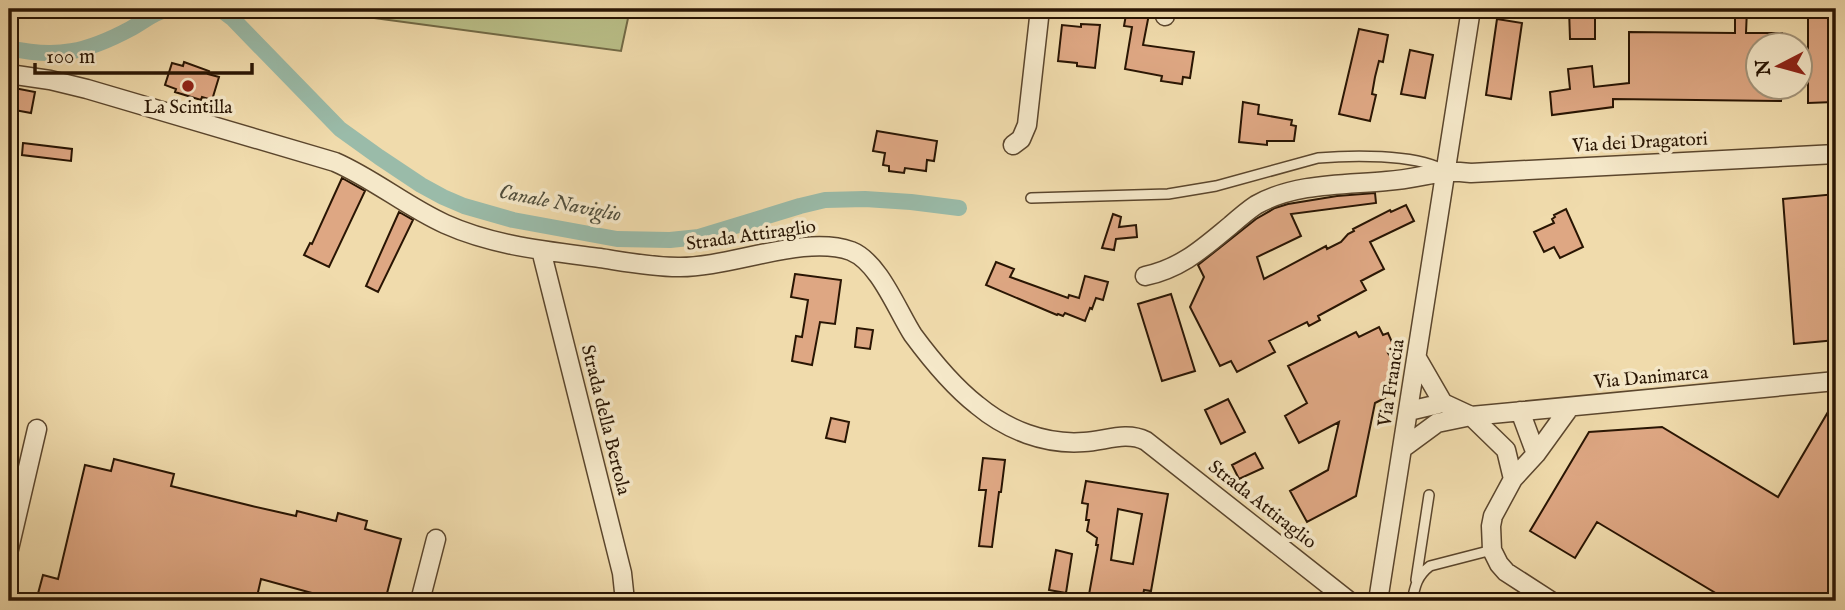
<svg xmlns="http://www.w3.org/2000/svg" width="1845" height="610" viewBox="0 0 1845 610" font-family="'IM FELL English',serif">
<rect width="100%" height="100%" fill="#f0dbac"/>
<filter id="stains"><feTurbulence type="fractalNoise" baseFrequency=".00286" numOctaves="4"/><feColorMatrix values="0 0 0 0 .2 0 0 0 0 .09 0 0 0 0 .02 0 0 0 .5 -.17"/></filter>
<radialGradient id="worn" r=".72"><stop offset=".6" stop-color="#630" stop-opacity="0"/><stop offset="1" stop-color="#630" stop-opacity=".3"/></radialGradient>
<path fill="#bac089" stroke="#726a46" stroke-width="2" d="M307 9H630L621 51Z"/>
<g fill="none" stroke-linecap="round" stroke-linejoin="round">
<path stroke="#9abba9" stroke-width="16" d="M220 9 232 18 340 129 379 157 421 185 443 197 464 206 513 220 617 239 670 240 699 237 800 206 825 200 865 199 911 202 959 208
M9 48C57 59 87 52 130 29 143 22 154 12 169 9"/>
</g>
<path fill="#dea783" stroke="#291503" stroke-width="2" fill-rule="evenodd" d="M1127 9H1150L1143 45 1194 52 1190 78 1183 77 1182 84 1161 81 1162 76 1125 69 1132 27 1124 26Z
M1569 9H1595V39H1570Z
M1735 9H1747L1746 33H1782V46H1758V88H1782L1781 101 1613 99V107L1552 115 1550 92 1570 89 1568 69 1592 66 1594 87 1629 83V32L1735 33Z
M1808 9H1829V24H1834V102L1808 103Z
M1497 19 1522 23 1511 99 1486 95Z
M1081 24 1100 25 1095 68 1077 66V63L1058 61 1062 25 1081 27Z
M1359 29 1388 35 1383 62 1379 61 1375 77 1372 94 1376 95 1370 121 1339 114Z
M1410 50 1433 55 1425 98 1401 94Z
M184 62 209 71 208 74 219 77 212 100 202 97 201 100 175 92 176 89 165 85 172 63 183 66Z
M9 87 35 92 31 113 9 109Z
M1243 102 1259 105 1258 114 1292 120 1291 125 1296 126 1294 141H1267V145L1239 142Z
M877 131 937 141 934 161 927 160 926 171 905 168 904 173 889 171V166L883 165 885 153 873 151Z
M23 143 72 149 71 161 22 155Z
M342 178 365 191 329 267 304 255 310 243 312 244Z
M1375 193 1376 203 1291 214 1301 236 1257 257 1264 279 1326 246 1327 249 1341 242 1348 234 1354 231 1353 229 1390 210 1391 212 1406 205 1414 221 1370 242 1384 269 1361 281 1366 290 1318 316 1320 320 1309 326 1307 322 1269 341 1275 352 1237 372 1231 361 1220 366 1190 307 1204 277 1198 265 1256 219 1275 208 1288 204 1337 196Z
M1836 194V340L1794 344 1783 199Z
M1566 209 1583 247 1560 258 1554 247 1544 252 1534 232 1554 223 1552 219 1555 217 1554 215Z
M399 212 413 220 378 292 366 286Z
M1113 214 1121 217 1119 227 1136 225 1137 237 1116 239 1114 250 1102 248Z
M996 262 1014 269 1010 277 1068 298 1069 295 1079 298 1085 276 1108 282 1103 300 1096 298 1092 309 1090 308 1085 321 1065 313 1063 316 1058 314 1057 315 986 285Z
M795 274 841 280 835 324 820 322 812 365 792 361 796 336 802 337 808 300 791 297Z
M1171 294 1195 371 1162 381 1138 304Z
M1379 327 1383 335 1388 333 1395 349 1388 353 1394 362 1390 388 1382 392 1385 398 1375 403 1356 496 1307 522 1290 491 1328 470 1339 422 1299 443 1285 416 1307 403 1288 366 1356 332 1359 337Z
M857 328 873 330 870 349 855 347Z
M1228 399 1245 432 1221 444 1205 410Z
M1828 412 1836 417V601H1729L1597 522 1575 558 1530 531 1589 432 1662 427 1778 497Z
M831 418 849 422 845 442 826 438Z
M1255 453 1263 468 1239 479 1232 465Z
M983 458 1005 460 1001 492H999L992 547 979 546 986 490H979Z
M114 459 174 474 171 486 252 506 296 516 297 511 336 521 338 513 367 521 365 529 401 539 385 601H341L261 579 256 601H36L43 575 58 579 85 465 111 471Z
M1086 481 1168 494 1151 591 1144 590 1142 601 1088 600 1098 545H1096L1097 538 1087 531 1089 520H1086L1088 504 1082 503ZM1118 509 1142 514 1133 564 1111 560Z
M1056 550 1072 554 1066 593 1049 590Z"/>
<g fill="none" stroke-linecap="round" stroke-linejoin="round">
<defs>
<path id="lane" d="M1031 198 1168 194 1216 186 1318 158C1352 155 1412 154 1442 169
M1416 580 1429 495
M1412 601C1415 586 1417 576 1430 566L1492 550"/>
<path id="street" d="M1165 16 1166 9
M9 74 50 80 87 89 335 162C374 179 407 207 445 224 494 246 547 251 600 258 626 262 652 267 678 267 730 268 804 234 851 251 879 262 897 310 913 335 930 358 954 387 977 405 1007 430 1045 445 1084 442 1105 441 1126 431 1146 441L1349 601
M1013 145 1021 139 1027 125 1040 9
M541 250 622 573 625 601
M1145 276C1182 268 1203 248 1231 225 1239 218 1247 211 1256 205 1295 183 1343 185 1387 181 1406 180 1425 175 1444 172 1453 171 1462 172 1471 173L1836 154
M1417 358 1443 403 1471 416 1506 450 1513 479
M1409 411 1443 403
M1520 411 1536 454
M1403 448 1437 423 1471 416 1836 381
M9 549 37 429
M420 601 436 539
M1378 601 1471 9
M1551 601 1506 572 1499 564 1492 550 1491 526 1493 516 1513 479 1536 454 1570 407"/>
</defs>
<use href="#lane" stroke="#5b462d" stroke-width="12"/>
<use href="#street" stroke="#5b462d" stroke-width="21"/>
<use href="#lane" stroke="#f5e8c9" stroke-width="9"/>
<use href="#street" stroke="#f5e8c9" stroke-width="18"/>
</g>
<circle fill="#8f2418" stroke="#f5e8c9" stroke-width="2.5" cx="188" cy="86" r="7"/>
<g text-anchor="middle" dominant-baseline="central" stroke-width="7" stroke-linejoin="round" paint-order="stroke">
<g font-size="19" fill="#291503" stroke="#f5e8c9">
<text x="188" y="108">La Scintilla</text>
</g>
<g font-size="19" fill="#291503" stroke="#f5e8c9">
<text transform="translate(1640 143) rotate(-3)">Via dei Dragatori</text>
<text transform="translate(751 236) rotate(-8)">Strada Attiraglio</text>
<text transform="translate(1651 378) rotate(-5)">Via Danimarca</text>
<text transform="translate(1392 383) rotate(-81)">Via Francia</text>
<text transform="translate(605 420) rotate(76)">Strada della Bertola</text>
<text transform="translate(1262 505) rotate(38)">Strada Attiraglio</text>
</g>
<g font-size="21" font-style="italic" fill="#514f3d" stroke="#f5e8c9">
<text transform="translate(560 204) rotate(11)">Canale Naviglio</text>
</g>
</g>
<rect width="1845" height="610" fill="none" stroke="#f0dbac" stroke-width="35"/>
<rect x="10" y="10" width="1824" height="589" fill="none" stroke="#291503" stroke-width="3.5"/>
<rect x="18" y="18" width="1810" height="575" fill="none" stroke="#291503" stroke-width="2"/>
<g transform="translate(1779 66) rotate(264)"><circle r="33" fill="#f5e8c9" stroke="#a3947a" stroke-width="2"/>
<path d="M0-5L12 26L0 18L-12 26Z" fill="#8f2418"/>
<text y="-10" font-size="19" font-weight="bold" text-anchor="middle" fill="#291503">N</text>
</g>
<path d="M35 63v10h217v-10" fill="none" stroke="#291503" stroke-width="3.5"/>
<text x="46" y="63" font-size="21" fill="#291503" stroke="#f5e8c9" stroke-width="5" paint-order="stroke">100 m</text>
<rect width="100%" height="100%" filter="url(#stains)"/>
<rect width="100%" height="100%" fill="url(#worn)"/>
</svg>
